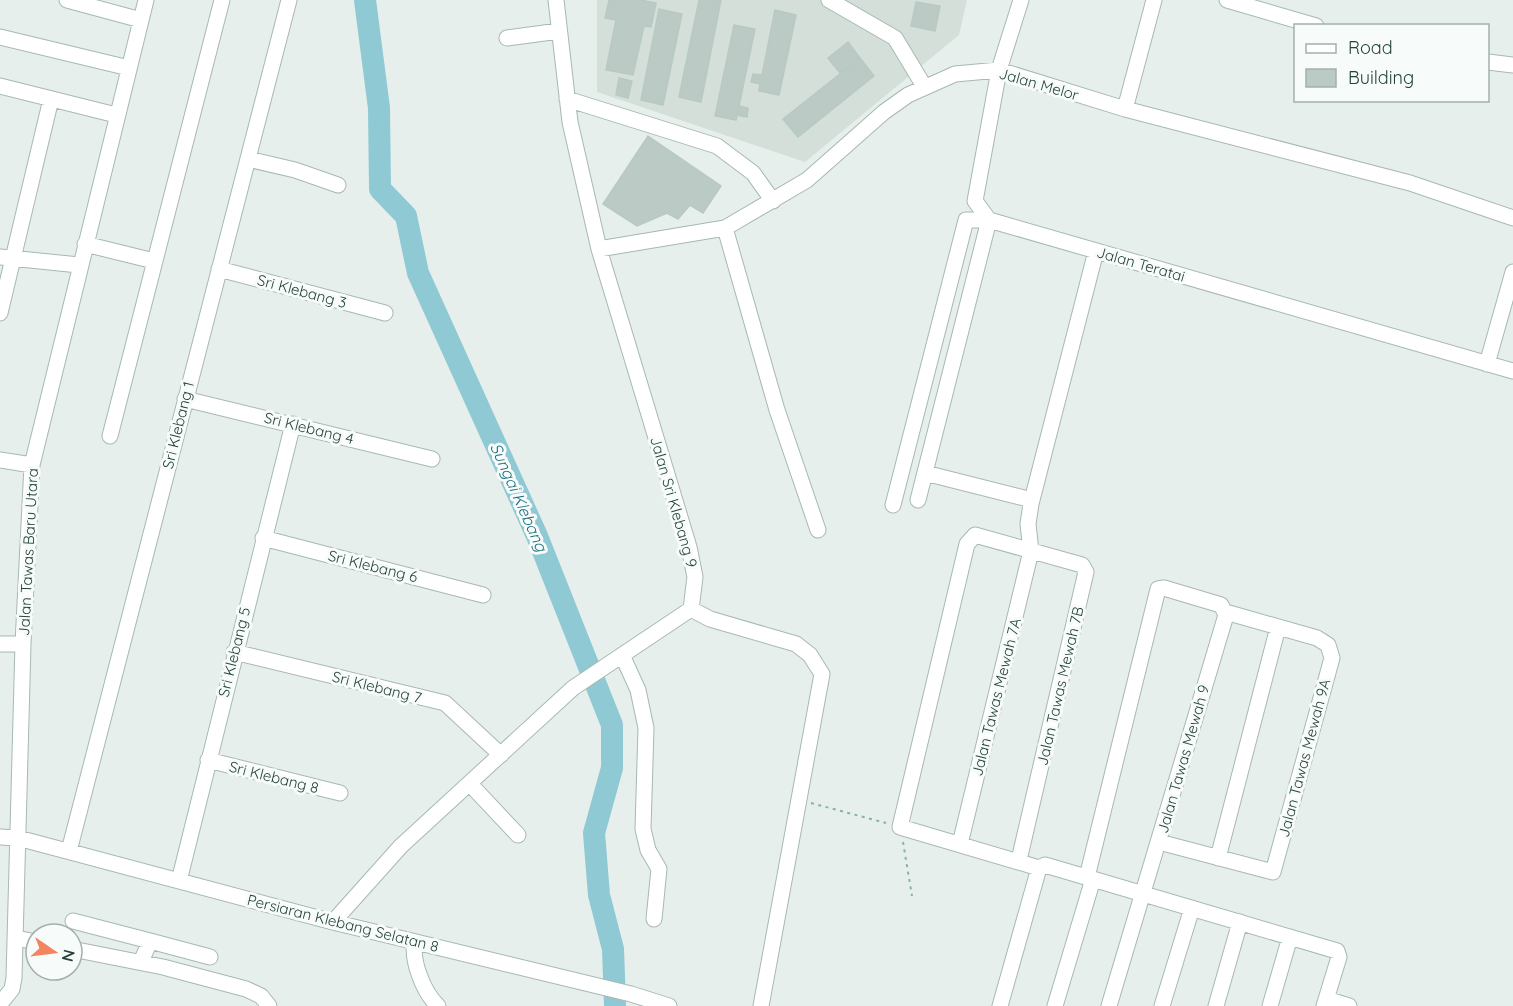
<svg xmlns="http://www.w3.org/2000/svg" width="1513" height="1006" viewBox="0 0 1513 1006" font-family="Quicksand,sans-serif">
<rect width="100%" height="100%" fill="#e6efeb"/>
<path fill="#d4dfda" d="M597 0H967L959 35 805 162 597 92Z"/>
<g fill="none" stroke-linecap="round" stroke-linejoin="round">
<path stroke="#8ec9d4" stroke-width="22" d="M365 0 379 108 380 189 406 216 418 273 537 536 612 725V768L594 833 599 895 613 949 615 1006"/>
</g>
<path fill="#bbcac4" stroke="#b8c9c2" stroke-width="1.5" d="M609 0H640L656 3 651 27 644 26 633 75 606 70 616 20 605 18Z
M699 0H721L701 102 679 97Z
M916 2 940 6 935 31 911 26Z
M659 9 682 14 663 105 641 100Z
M775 10 796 15 779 95 759 91 760 84 751 82 753 74 762 75Z
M734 25 755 29 739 106 748 108 747 117 737 115 736 120 715 116Z
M848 42 860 58 840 73 828 58Z
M860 58 874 76 798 137 783 119Z
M619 78 632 81 628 98 616 95Z
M648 136 721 186 703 213 690 205 678 219 667 213 637 226 603 204Z"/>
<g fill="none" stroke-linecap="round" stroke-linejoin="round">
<defs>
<path id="minor" d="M67 0 141 20
M829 0 895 38 924 86
M1227 0 1316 26
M0 37 129 68
M507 38 559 31
M1488 62 1513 65
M0 86 116 115
M567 99 717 146 753 173 773 201
M1125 109 1154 0
M248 159 295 170 338 185
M989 220 975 201 999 70 1021 0
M725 228 777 410 818 530
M85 244 154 261
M599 249 725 228 807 180 884 112 908 95 955 74 999 70 1125 109 1410 183 1513 218
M0 257 79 265
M219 269 385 313
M0 313 51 99
M1487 364 1513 272
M185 399 432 459
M110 436 222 0
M0 460 32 465
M925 473 1032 500
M918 500 989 220
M893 505 966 220H989L1513 371
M263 538 483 595
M691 609 710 619 796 644 810 655 822 674 761 1006
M0 644H23
M234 652 445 703 501 755
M622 655 638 690 646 728 643 829 648 850 659 869 654 919
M208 760 340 793
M470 784 518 835
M0 837 18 838 333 922 631 994 669 1006
M1159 842 1273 872 1332 658 1328 645 1317 638 1229 613 1226 615
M960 844 1031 551 1028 524 1031 504 1096 251
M69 851 289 0
M1218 858 1278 627
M1019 860 1086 572 1082 565 975 535 967 544 900 827 1039 868 1045 865 1337 951 1339 957 1324 1006
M1087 877 1158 589 1164 588 1221 605 1226 615
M179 881 293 424
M73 921 150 941
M333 922 401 846 573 688 691 609 695 577 689 547 599 249 570 122 556 0
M16 938 36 942
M415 942C411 961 424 993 438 1006
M72 949 163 967 246 989 261 996 269 1006
M141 962 150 941 210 957
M1326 999 1349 1006
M0 1004 12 989 14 978 23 644 32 465 146 0
M1000 1006 1039 868
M1055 1006 1093 879
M1109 1006 1226 615
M1162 1006 1192 908
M1216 1006 1240 922
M1270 1006 1290 937"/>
</defs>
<use href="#minor" stroke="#a8b8b2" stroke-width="17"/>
<path stroke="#86b3a5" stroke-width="2" stroke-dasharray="3 4.5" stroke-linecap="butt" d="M811 803 886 823
M903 842 912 896"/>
<use href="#minor" stroke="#fff" stroke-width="15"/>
</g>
<g text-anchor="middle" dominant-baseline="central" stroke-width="6" stroke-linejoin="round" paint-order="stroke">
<g font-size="15" fill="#24423a" stroke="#f7fbf9">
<text transform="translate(1039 84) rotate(16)">Jalan Melor</text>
<text transform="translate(1141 264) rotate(16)">Jalan Teratai</text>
<text transform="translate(302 291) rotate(15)">Sri Klebang 3</text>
<text transform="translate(178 425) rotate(-76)">Sri Klebang 1</text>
<text transform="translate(309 428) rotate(14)">Sri Klebang 4</text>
<text transform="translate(674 502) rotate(74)">Jalan Sri Klebang 9</text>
<text transform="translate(28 552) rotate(-87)">Jalan Tawas Baru Utara</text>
<text transform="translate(373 566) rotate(14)">Sri Klebang 6</text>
<text transform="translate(234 652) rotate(-76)">Sri Klebang 5</text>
<text transform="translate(1060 686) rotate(-77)">Jalan Tawas Mewah 7B</text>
<text transform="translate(377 687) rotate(14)">Sri Klebang 7</text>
<text transform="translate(996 697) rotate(-76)">Jalan Tawas Mewah 7A</text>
<text transform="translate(1304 758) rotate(-75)">Jalan Tawas Mewah 9A</text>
<text transform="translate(1183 759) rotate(-74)">Jalan Tawas Mewah 9</text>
<text transform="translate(274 777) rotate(14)">Sri Klebang 8</text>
<text transform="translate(343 923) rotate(14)">Persiaran Klebang Selatan 8</text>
</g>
<g font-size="16" font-style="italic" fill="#1c6f80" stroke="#f7fbf9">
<text transform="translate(519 497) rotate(66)">Sungai Klebang</text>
</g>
</g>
<rect x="1294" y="24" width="195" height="78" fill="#f7fbf9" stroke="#a3b1ad" stroke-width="1.5"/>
<rect x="1306" y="44" width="30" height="9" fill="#ffffff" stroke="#a3b1ad" stroke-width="1.5"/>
<text x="1348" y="54" font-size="18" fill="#24423a">Road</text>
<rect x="1306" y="69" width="30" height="18" fill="#bbcac4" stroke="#a3b1ad" stroke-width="1.5"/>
<text x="1348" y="84" font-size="18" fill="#24423a">Building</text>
<g transform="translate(54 952) rotate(104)"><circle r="28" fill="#f7fbf9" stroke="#a3b1ad" stroke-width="1.5"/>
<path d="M0-4.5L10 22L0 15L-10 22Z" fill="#f4845f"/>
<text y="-9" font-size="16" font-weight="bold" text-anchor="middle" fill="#24423a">N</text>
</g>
</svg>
